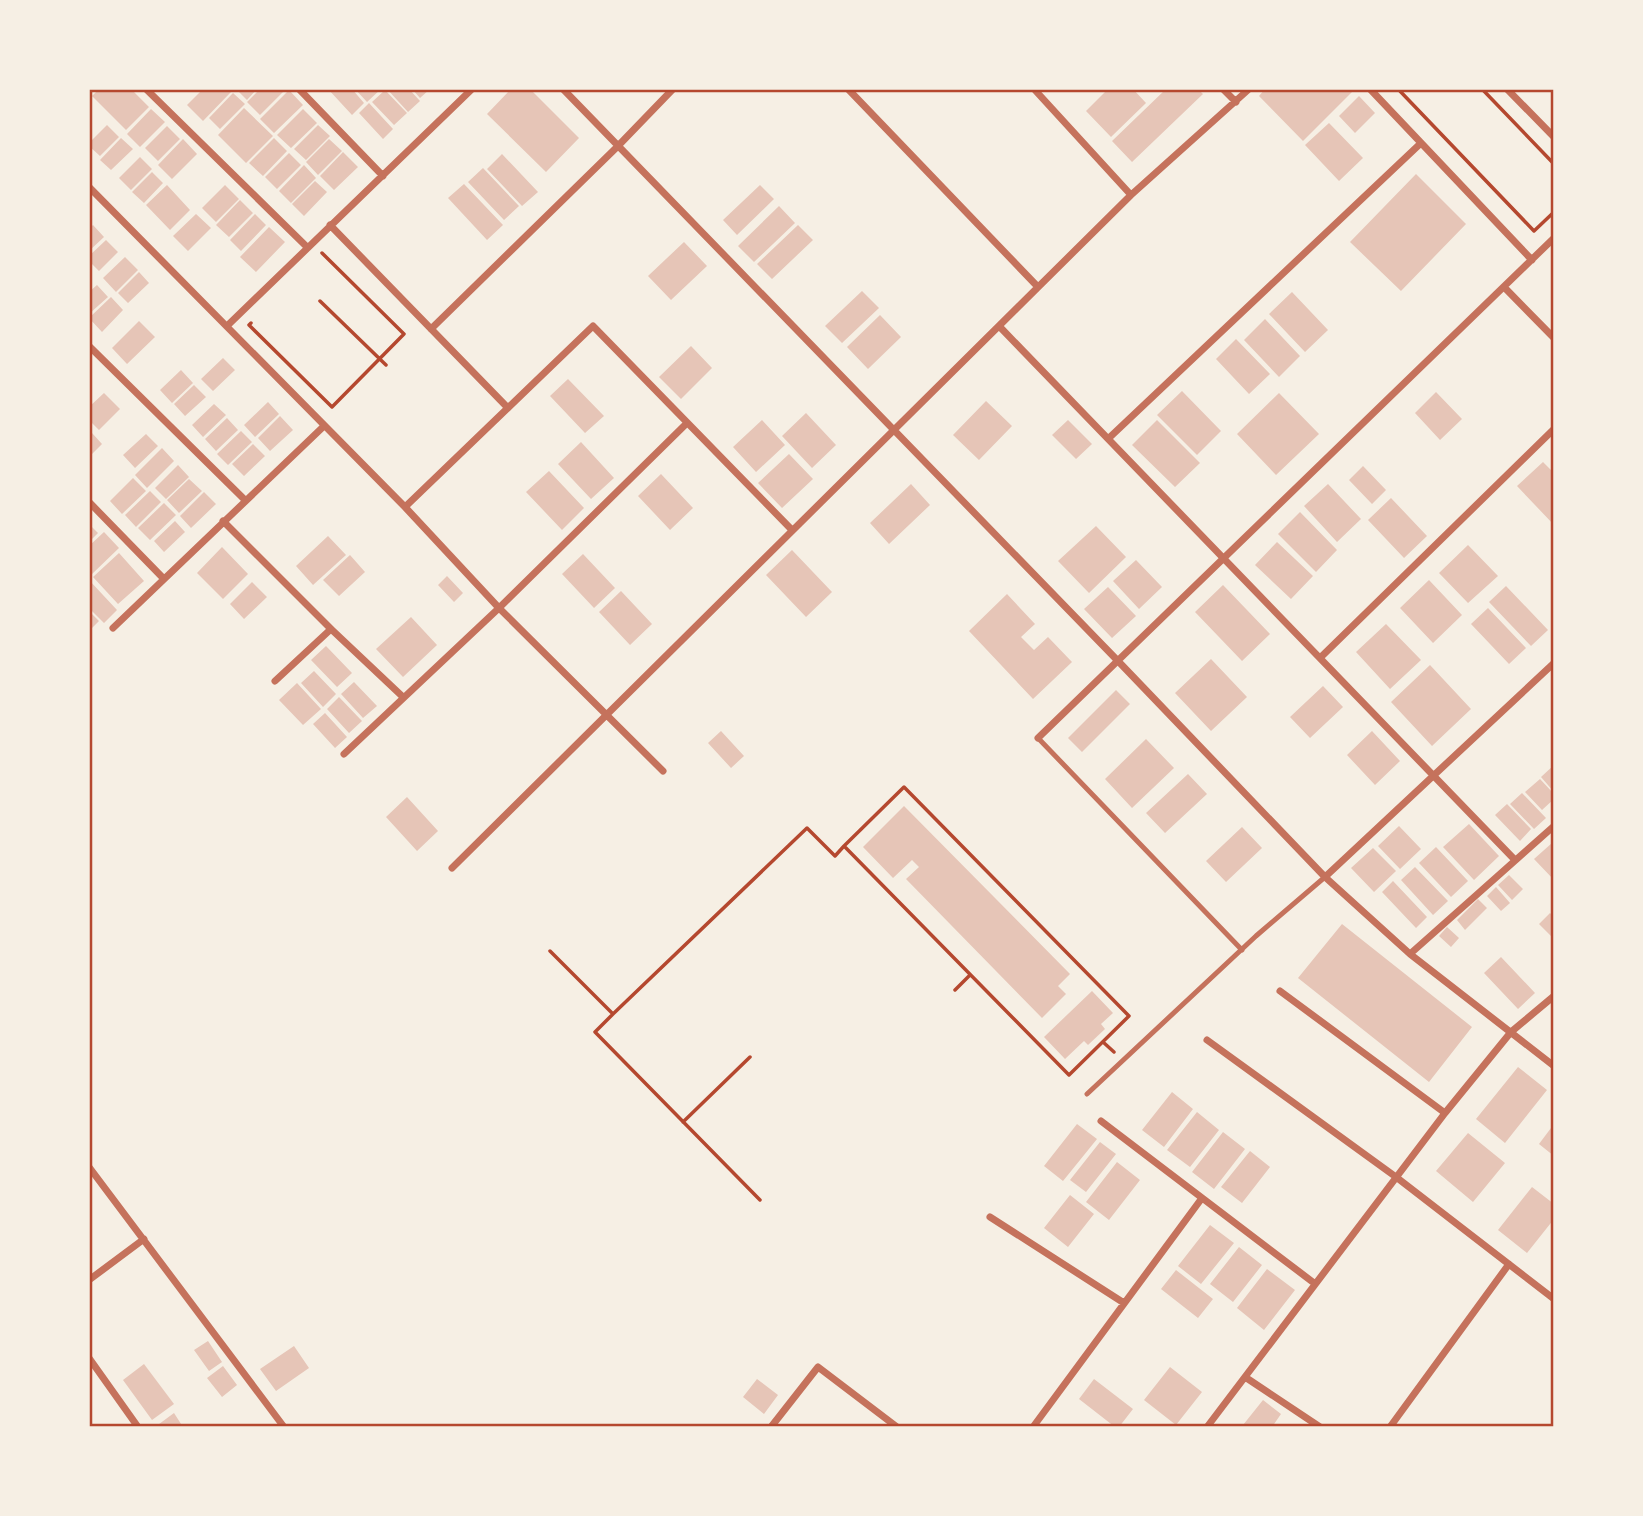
<svg xmlns="http://www.w3.org/2000/svg" width="1643" height="1516" viewBox="0 0 1643 1516" font-family="Arial,sans-serif">
<rect width="100%" height="100%" fill="#f6efe4"/>
<path fill="#e6c5b7" d="M99 89H137L134 92 149 107 126 130 92 96Z
M203 89H229L231 92 203 121 187 105Z
M236 89H257L247 100Z
M260 89H286L260 115 247 102Z
M328 89H352L364 103 352 115Z
M355 89H381L367 102Z
M387 89H409L420 101 408 112Z
M412 89H430L420 98Z
M511 89H530L579 138 546 172 487 114Z
M1108 89H1133L1146 103 1111 137 1086 111Z
M1166 89H1198L1203 94 1132 162 1112 141Z
M1265 89H1349L1352 92 1303 141 1259 96Z
M289 90 303 105 274 133 260 119Z
M385 90 407 113 394 125 372 102Z
M233 93 245 104 220 129 209 118Z
M1359 96 1375 113 1355 133 1339 116Z
M369 103 393 129 383 139 359 113Z
M244 108 273 136 246 163 218 135Z
M151 109 165 122 140 147 127 134Z
M303 109 317 123 291 148 277 135Z
M1329 123 1363 158 1339 181 1305 145Z
M107 125 119 137 100 156 89 146V143Z
M318 125 330 136 306 160 294 149Z
M167 126 180 139 158 161 145 148Z
M121 138 133 149 111 170 100 160Z
M274 138 287 151 263 176 249 163Z
M183 139 197 154 172 179 158 165Z
M329 139 342 151 318 175 306 162Z
M343 152 358 167 334 190 320 176Z
M289 153 301 165 277 189 265 177Z
M502 154 538 192 522 206 487 169Z
M140 157 152 169 131 190 119 178Z
M304 165 316 178 291 203 279 191Z
M483 168 519 206 504 220 468 182Z
M152 172 163 183 144 203 132 192Z
M1416 174 1466 224 1401 291 1350 242Z
M315 181 327 192 304 216 292 204Z
M464 184 503 225 487 240 448 198Z
M167 185 190 210 170 230 146 205Z
M225 185 239 199 216 222 202 208Z
M760 185 774 199 737 235 723 220Z
M240 200 253 213 229 237 216 225Z
M779 206 795 223 754 262 738 246Z
M196 214 211 228 188 251 173 236Z
M255 214 266 225 241 251 230 240Z
M93 225 104 237 89 251V229Z
M798 225 813 240 772 279 757 264Z
M269 227 285 242 256 272 240 257Z
M106 240 118 252 99 271 89 261V256Z
M684 242 707 266 671 300 648 276Z
M125 257 138 270 116 292 103 278Z
M139 272 149 283 128 303 118 293Z
M97 285 108 297 89 314V292Z
M862 291 879 308 842 343 825 326Z
M1292 292 1328 330 1305 352 1269 314Z
M111 297 123 310 102 332 89 318Z
M880 315 901 337 868 369 847 347Z
M1265 319 1300 356 1279 377 1244 340Z
M139 321 155 337 127 364 112 348Z
M1236 339 1270 374 1249 394 1216 359Z
M691 346 712 368 681 399 659 377Z
M223 358 235 370 213 391 201 379Z
M181 370 193 383 172 403 160 390Z
M568 379 604 416 585 433 550 396Z
M194 385 206 397 185 416 174 404Z
M1182 391 1221 431 1197 455 1157 415Z
M1436 392 1462 419 1440 440 1415 413Z
M104 393 120 409 99 430 89 420V407Z
M1279 393 1319 434 1276 475 1237 434Z
M986 401 1012 426 979 460 953 435Z
M268 402 279 414 255 437 244 425Z
M214 404 226 415 203 437 192 425Z
M806 413 836 445 812 468 782 436Z
M280 416 293 430 270 451 258 438Z
M227 418 238 430 216 451 205 439Z
M762 420 785 445 756 472 733 447Z
M1068 420 1092 444 1076 459 1052 435Z
M1157 420 1200 463 1175 487 1132 445Z
M241 431 252 442 228 465 217 454Z
M92 433 102 444 89 457V435Z
M146 434 158 446 135 468 123 455Z
M581 442 614 478 591 499 558 464Z
M253 444 265 456 244 476 232 464Z
M162 448 174 461 147 488 135 475Z
M789 454 813 479 782 508 758 483Z
M1543 462 1554 473V525L1517 486Z
M178 465 189 477 166 499 155 488Z
M1363 466 1386 490 1372 504 1349 480Z
M549 471 584 508 562 530 526 492Z
M661 474 693 508 670 530 638 496Z
M133 478 146 491 122 514 110 501Z
M189 479 202 491 179 513 167 500Z
M911 484 930 505 889 544 870 523Z
M1328 484 1361 519 1337 542 1304 506Z
M150 491 161 502 136 527 125 515Z
M204 492 216 504 191 528 180 516Z
M1391 498 1427 536 1404 558 1368 520Z
M164 503 176 515 150 540 138 528Z
M1300 512 1337 550 1316 572 1278 534Z
M175 521 185 532 164 552 154 541Z
M89 524 98 533 89 542Z
M1096 526 1126 557 1089 593 1058 561Z
M104 532 119 548 91 575 89 573V546Z
M328 536 346 555 313 585 296 566Z
M1277 542 1313 576 1291 599 1255 565Z
M1468 545 1498 576 1468 603 1439 573Z
M222 547 248 574 223 599 197 573Z
M792 550 832 592 806 617 766 575Z
M119 553 144 581 118 604 93 577Z
M583 554 615 588 594 608 562 574Z
M350 555 365 572 339 596 323 580Z
M1136 560 1162 587 1139 609 1113 581Z
M447 576 463 593 454 602 438 585Z
M89 580 117 610 104 623 89 608Z
M1429 580 1462 615 1433 643 1400 608Z
M252 582 267 597 244 619 230 604Z
M1223 585 1270 634 1242 661 1195 612Z
M1506 586 1548 630 1531 646 1489 602Z
M1108 587 1136 616 1112 638 1084 609Z
M621 591 652 624 630 645 599 612Z
M1007 594 1035 624 1021 637 1034 650 1048 637 1072 662 1033 699 969 631Z
M1488 608 1526 648 1509 664 1471 624Z
M89 611 99 621 89 631Z
M411 617 437 645 403 677 376 649Z
M1386 624 1421 660 1390 689 1356 652Z
M326 646 352 673 337 687 311 660Z
M1211 659 1247 697 1211 731 1175 693Z
M1430 665 1471 709 1432 746 1391 702Z
M314 671 336 694 323 707 301 683Z
M354 682 377 706 363 718 341 694Z
M297 683 321 709 303 725 279 700Z
M1323 686 1343 707 1310 738 1290 717Z
M1116 690 1130 704 1082 752 1068 738Z
M339 697 362 721 349 733 327 709Z
M325 713 347 737 335 748 313 724Z
M721 731 744 756 731 768 708 743Z
M1372 731 1400 761 1375 785 1347 755Z
M1146 739 1174 768 1132 808 1105 779Z
M1554 765V792L1541 777Z
M1188 774 1207 794 1165 833 1146 813Z
M1540 779 1554 794V799L1542 810 1525 792Z
M1522 793 1546 818 1534 829 1510 804Z
M407 797 438 831 417 851 386 817Z
M1507 804 1531 829 1520 841 1495 815Z
M904 806 1070 974 1058 986 1066 994 1042 1018 906 879 919 867 912 860 893 878 863 847Z
M1469 824 1499 856 1474 880 1443 847Z
M1399 826 1421 849 1400 869 1378 846Z
M1242 827 1262 848 1226 882 1206 861Z
M1552 843 1554 844V880L1534 859Z
M1436 847 1468 881 1451 897 1419 863Z
M1373 848 1396 871 1374 892 1351 868Z
M1415 867 1448 901 1433 915 1401 880Z
M1509 875 1523 889 1512 900 1498 885Z
M1393 881 1427 917 1416 928 1382 892Z
M1496 887 1510 903 1501 911 1487 896Z
M1478 899 1487 908 1465 930 1457 920Z
M1550 913 1554 917V939L1539 924Z
M1342 924 1472 1027 1429 1082 1298 978Z
M1447 927 1459 938 1451 947 1439 936Z
M1501 957 1535 993 1518 1009 1484 973Z
M1092 991 1113 1013 1101 1024 1105 1029 1088 1045 1084 1041 1065 1059 1044 1037Z
M1518 1067 1547 1090 1505 1143 1476 1119Z
M1172 1092 1193 1109 1164 1147 1142 1130Z
M1197 1112 1219 1130 1190 1167 1167 1150Z
M1077 1124 1097 1139 1063 1181 1044 1166Z
M1554 1124V1156L1539 1144Z
M1223 1132 1245 1149 1214 1189 1192 1172Z
M1468 1133 1505 1163 1473 1202 1436 1171Z
M1100 1142 1116 1154 1086 1192 1070 1180Z
M1250 1151 1270 1167 1242 1203 1221 1187Z
M1117 1162 1140 1180 1109 1220 1086 1202Z
M1532 1187 1554 1204V1219L1527 1253 1498 1230Z
M1070 1195 1094 1214 1068 1247 1044 1228Z
M1210 1225 1234 1243 1201 1284 1178 1266Z
M1239 1247 1262 1265 1233 1302 1210 1284Z
M1267 1269 1295 1290 1264 1330 1237 1308Z
M1176 1270 1213 1299 1198 1318 1161 1289Z
M208 1341 222 1362 209 1371 194 1350Z
M294 1346 309 1368 276 1391 260 1369Z
M144 1364 174 1404 152 1420 123 1380Z
M223 1366 237 1385 222 1397 207 1378Z
M1170 1367 1202 1392 1176 1425 1144 1400Z
M757 1379 778 1395 764 1414 743 1397Z
M1094 1379 1133 1409 1119 1427H1115L1079 1399Z
M1263 1400 1281 1414 1272 1427H1245L1243 1425Z
M174 1413 183 1427H155Z"/>
<g fill="none" stroke-linecap="round" stroke-linejoin="round">
<path stroke="#b5482f" stroke-width="3.5" d="M1398 89 1534 231 1554 212
M1482 89 1554 164
M320 301 386 365
M251 323 249 325 332 407 404 334 322 253
M904 787 1129 1016 1069 1075 844 846Z
M550 951 613 1014 807 828 835 856 844 846
M955 990 970 975
M613 1014 595 1032 760 1200
M1103 1042 1114 1052
M683 1122 750 1057"/>
<path stroke="#c5725c" stroke-width="5" d="M1038 738 1242 950
M1087 1094 1256 936 1325 877"/>
<path stroke="#c5725c" stroke-width="7" d="M146 89 307 247
M299 89 383 176
M563 89 1118 661 1325 877 1410 954 1554 1066
M848 89 1038 287
M1034 89 1131 195
M1223 89 1236 102
M1370 89 1532 260
M1507 89 1554 137
M89 187 405 507 499 608 663 771
M330 225 508 408
M1504 287 1554 338
M227 326 472 89
M999 326 1515 860
M431 329 617 147 673 89
M89 346 245 500
M1109 438 1421 143
M89 502 164 579
M405 507 593 326 792 530
M223 521 331 629 403 697
M113 628 324 426
M1321 657 1554 429
M275 681 331 629
M1038 738 1554 238
M344 754 499 608 687 423
M452 868 1131 195 1249 89
M1325 877 1554 663
M1410 954 1554 826
M1280 991 1445 1113
M1207 1040 1396 1177 1554 1299
M1101 1121 1314 1283
M89 1167 284 1427
M990 1217 1124 1303
M89 1280 144 1239
M89 1358 138 1427
M1245 1377 1320 1427
M771 1427 818 1367 897 1427
M1033 1427 1202 1198
M1207 1427 1445 1113 1511 1032 1554 996
M1390 1427 1509 1264"/>
</g>
<rect width="1643" height="1516" fill="none" stroke="#f6efe4" stroke-width="182"/>
<rect x="91" y="91" width="1461" height="1334" fill="none" stroke="#b5482f" stroke-width="2.5"/>
</svg>
